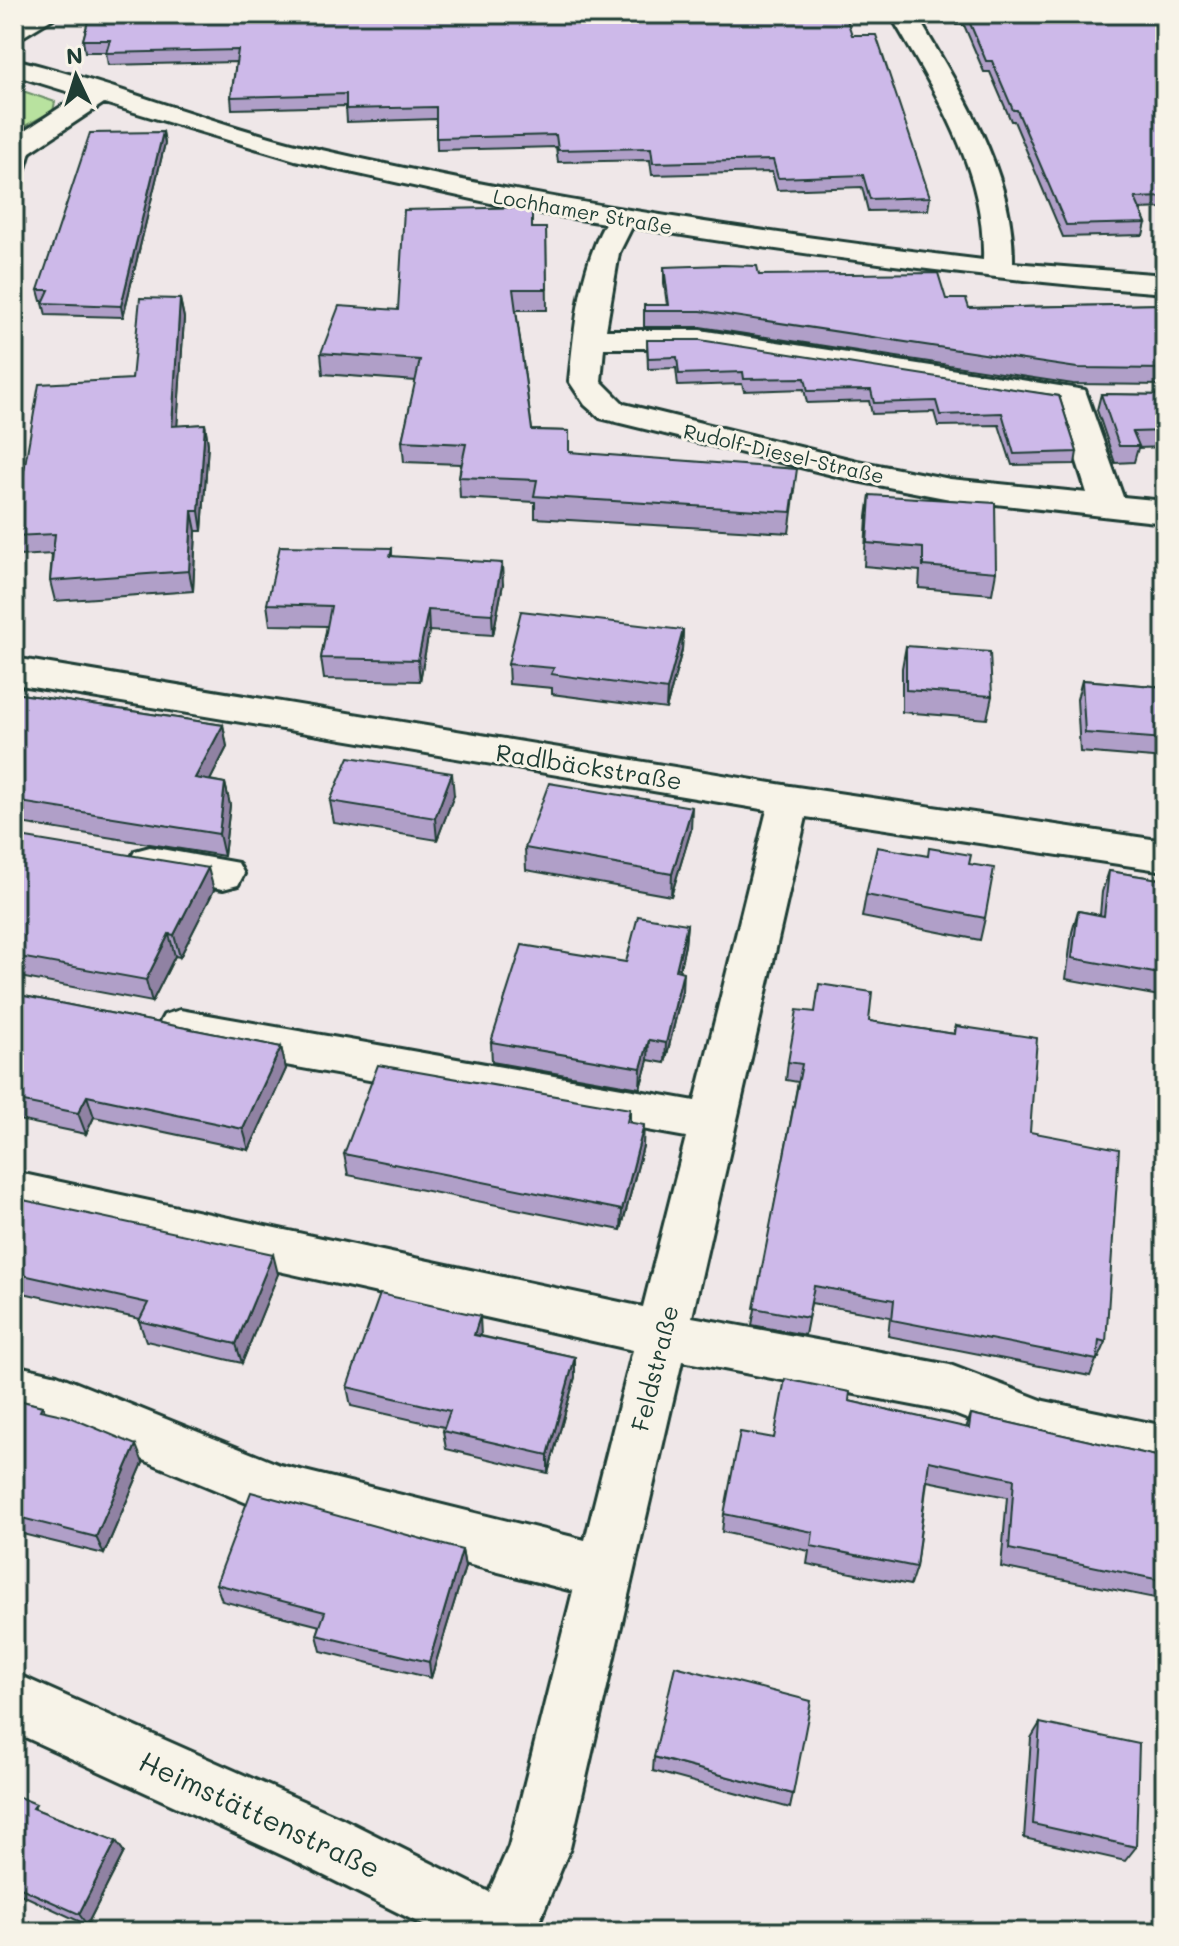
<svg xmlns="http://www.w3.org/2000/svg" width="1179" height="1946" viewBox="0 0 1179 1946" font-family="Mali,sans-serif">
<rect width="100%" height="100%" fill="#efe7e8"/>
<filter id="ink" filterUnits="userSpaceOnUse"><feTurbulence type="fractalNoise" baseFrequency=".0125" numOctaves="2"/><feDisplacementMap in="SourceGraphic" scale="16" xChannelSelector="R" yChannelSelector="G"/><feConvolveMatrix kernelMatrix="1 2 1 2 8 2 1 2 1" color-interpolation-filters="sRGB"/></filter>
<g filter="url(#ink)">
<path fill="#b8e29f" stroke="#6c906a" stroke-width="2" d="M14 88 55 102 53 111 14 132Z"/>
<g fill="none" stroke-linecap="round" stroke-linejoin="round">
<defs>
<path id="minor" d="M29 14H60L14 42V23Z
M890 14H916C961 92 1014 170 1013 263L1165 275V293C986 279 810 256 632 227L619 253 606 330H700L1085 390 1123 497 1165 501V523L950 499 857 481 600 418 585 405 569 381C575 326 579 272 605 223L527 211 295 160 104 103 30 152 24 172 14 174V138L79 95 14 75V59C112 83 206 122 304 146 527 198 755 232 983 260 986 169 934 91 890 14ZM604 348H700L1059 405 1087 493 950 479 857 461 624 404 601 381Z
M14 658 790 786 1165 841V871L806 817 692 1317 950 1365 1044 1401 1155 1424 1165 1428V1470L1155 1474 1044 1449 949 1412 682 1361 570 1848 535 1932H437L297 1862 14 1732V1673L341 1818 489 1892 509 1846 573 1591 278 1516 53 1422 14 1413V1365L57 1375 280 1465 585 1540 633 1350 14 1212V1172L643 1307 686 1137 180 1046 164 1041 157 1028 164 1015 180 1010 695 1101 767 810 14 684Z
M150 847 238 863 244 874 238 885 223 889 135 873 129 862 135 851Z"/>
</defs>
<use href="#minor" stroke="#1f3d34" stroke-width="6"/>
<use href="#minor" fill="#f7f3e8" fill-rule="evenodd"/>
</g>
<path fill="#b09fc8" stroke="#1f3d34" stroke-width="2" d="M90 14 852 35 930 197 928 210 868 211 862 187 777 190 772 172 652 175 650 160 558 162 556 147 437 150 436 119 347 122 346 106 232 109 231 97 236 62 108 65 106 52H85L83 40Z
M952 14H1165V208L1140 209 1146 223 1143 235 1063 237 1014 121H1011L990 72H984L964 25H956Z
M163 132 165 143 123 317 46 315 43 303 44 301H41L38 290Z
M532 228H546L547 310H516L532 430 569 431V452L795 490 789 533 535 518V502L460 498 459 477 461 464 404 462 402 441 416 381 323 374 321 353 398 310Z
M664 267 759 275 946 299 969 308 1165 304V385L1073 384 700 327H644V305H667L664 283Z
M180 299 184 318 177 426 205 424 208 444 202 531H196L193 591 55 601 50 581 52 554 18 556 14 541V536L132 379Z
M647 340 1059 396 1077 452 1075 464 1012 465 999 425 938 426 934 412 872 414 869 401 807 403 804 389 744 391 742 384 678 386 676 368 648 369Z
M1101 394 1165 395V447L1138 448 1134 462 1115 463 1097 410Z
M870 495 996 572 992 594 919 588 920 571 864 566 867 517Z
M392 548V556L503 584 493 635 429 631 420 681 324 679 321 658 327 626 270 625 267 604Z
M683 630 682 650 666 709 552 694V688L509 684 508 664Z
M906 646 992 696 987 719 902 712V668Z
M1082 680 1165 687V759L1080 752 1077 699Z
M14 693 223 725 227 747 210 780 225 783 230 805 224 856 14 822Z
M454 795 437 840 334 823 330 801Z
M691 830 671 896 526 870 525 848Z
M14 836 214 890 180 957 175 956 152 1002 14 976Z
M969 864 985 918 980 940 862 917 866 895Z
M1109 871 1165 880V997L1066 979 1072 932 1078 911 1100 915 1102 892Z
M687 924 685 945 679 971 682 992 665 1063 648 1060 640 1088 492 1062 491 1042 626 962Z
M14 994 281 1047 286 1069 249 1150 94 1117 86 1134 14 1119Z
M869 1021 954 1034 956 1026 1030 1132 1106 1342 1099 1358H1097L1090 1376 888 1336 890 1317 811 1303 805 1335 752 1325 798 1082 786 1080 788 1062Z
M630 1109V1122L643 1146 621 1230 348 1175 344 1154Z
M14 1198 278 1274 242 1363 146 1341 139 1321 140 1319 14 1291Z
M481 1336 575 1357V1377L548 1473 446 1449 443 1431 444 1427 351 1406 347 1387Z
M14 1399 42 1406 45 1411 143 1463 104 1554 14 1532Z
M849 1401 966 1428 971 1414 1165 1458V1600L1001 1567 1007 1497 927 1481 916 1567 910 1585 807 1564 809 1551 722 1532 724 1514 774 1438Z
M462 1550 465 1567 431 1678 321 1651 317 1635 320 1626 222 1601 216 1584Z
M1040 1723 1136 1847 1125 1861 1024 1838 1031 1738Z
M654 1757 793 1794 790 1808 653 1771Z
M14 1795 40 1811 116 1841 124 1852 87 1925 14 1891Z"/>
<path fill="#9082a3" stroke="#1f3d34" stroke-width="2" d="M163 132 165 143 123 317 121 306Z
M180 299 184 318 176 446 172 426Z
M205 424 208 444 202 531 199 511Z
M192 511 196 531 193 591 189 571Z
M502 563 503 584 493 635 492 614Z
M428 610 429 631 420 681 418 660Z
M683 630 682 650 666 709 667 690Z
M223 725 227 747 200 800 195 778Z
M452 773 454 795 437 840 435 818Z
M225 783 230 805 224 856 219 834Z
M692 807 691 830 671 896 672 874Z
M208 868 214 890 180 957 174 935Z
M687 924 685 945 675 991 676 970Z
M169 934 175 956 152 1002 146 980Z
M683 972 682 992 665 1063 666 1043Z
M649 1040 648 1060 640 1088 641 1068Z
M281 1047 286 1069 249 1150 243 1129Z
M87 1096 94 1117 86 1134 78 1113Z
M644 1125 643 1146 621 1230 622 1210Z
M273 1254 278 1274 242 1363 236 1344Z
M480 1316 481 1336 474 1335Z
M575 1357V1377L548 1473V1455Z
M136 1445 143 1463 104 1554 96 1537Z
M462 1550 465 1567 431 1678 429 1662Z
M116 1841 124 1852 87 1925 79 1914Z"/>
<path fill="#cdb9e9" stroke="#1f3d34" stroke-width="2" d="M90 14H845L852 35H876L930 197 870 199 863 175 778 178 773 160 653 163 651 148 558 150 556 135 436 138V107L346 109V94L231 97 238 50 106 53 110 40H83Z
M966 14H1165V197L1135 198 1146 223 1066 225 1017 110H1013L992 61H986Z
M163 132 121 306 43 303 49 290H38L90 133Z
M532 207V228H546L547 289H513L532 430 569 431V452L797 469 791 512 534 496 537 480 459 477 466 444 402 441 420 360 321 353 339 306 398 310 404 210Z
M723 265 757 266 759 275 938 273 946 299H966L969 308 1165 304V369L1077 368 701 311H644V305H669L664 267Z
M140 298 180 299 172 426 205 424 199 511H192L189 571 50 581 55 534 14 536V528L39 384 132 379Z
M647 340H700L1059 396 1077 452 1014 454 1002 413 940 415 936 401 874 403 871 390 808 391 805 378 744 379 743 372 679 374 677 357 648 358Z
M1101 394 1165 395V431L1133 432 1139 446H1119Z
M870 495 995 503 996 572 923 566V548L867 543Z
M280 546 392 548 390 556 502 563 492 614 428 610 418 660 321 658 331 606 267 604Z
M521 611 683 630 667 690 551 674 554 668 508 664Z
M906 646 990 652 992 696 906 690Z
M1082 680 1165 687V739L1085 733Z
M14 693 223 725 195 778 225 783 219 834 14 801Z
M349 757 452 773 435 818 330 801Z
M549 783 692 807 672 874 525 848Z
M14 836 208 868 174 935 169 934 146 980 14 956Z
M877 847 928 856 929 848 971 855 969 864 994 868 985 918 866 895Z
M1109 871 1165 880V975L1072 958 1078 911 1104 916Z
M638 916 687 924 676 970 683 972 666 1043 649 1040 641 1068 491 1042 522 945 626 962Z
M819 984 872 992 869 1021 955 1034 956 1026 1037 1038 1030 1132 1119 1149 1106 1342 1099 1340 1097 1360 892 1320 894 1300 814 1286 808 1318 754 1308 802 1064 788 1062 797 1010 815 1012Z
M14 994 281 1047 243 1129 87 1096 78 1113 14 1100Z
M378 1065 630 1109 627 1122 644 1125 622 1210 344 1154Z
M14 1198 273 1254 236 1344 139 1321 148 1303 14 1273Z
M380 1294 480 1316 474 1335 575 1357 548 1455 443 1431 450 1411 347 1387Z
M785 1379 850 1392 849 1401 969 1428 971 1414 1165 1458V1581L1009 1549 1014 1479 929 1461 916 1567 811 1546 813 1532 724 1514 740 1432 774 1438Z
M14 1399 42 1406 40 1410 67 1416 136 1445 96 1537 14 1516Z
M251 1492 462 1550 429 1662 317 1635 325 1612 216 1584Z
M675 1666 811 1701 793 1794 654 1757Z
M1040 1723 1139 1744 1136 1847 1033 1824Z
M14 1795 36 1804 33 1808 116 1841 79 1914 14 1885Z"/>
</g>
<g text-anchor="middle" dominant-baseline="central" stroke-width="6" stroke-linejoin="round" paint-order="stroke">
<g font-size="20" fill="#1f3d34" stroke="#f7f3e8">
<text transform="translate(583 211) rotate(10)">Lochhamer Straße</text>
<text transform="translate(784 453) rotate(13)">Rudolf-Diesel-Straße</text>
</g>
<g font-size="24" fill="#1f3d34" stroke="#f7f3e8">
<text transform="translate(589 766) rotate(9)">Radlbäckstraße</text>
<text transform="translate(654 1368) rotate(-76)">Feldstraße</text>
</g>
<g font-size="28" fill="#1f3d34" stroke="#f7f3e8">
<text transform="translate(260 1814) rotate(25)">Heimstättenstraße</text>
</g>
</g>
<rect width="1179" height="1946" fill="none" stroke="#f7f3e8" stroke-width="48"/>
<rect x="24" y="24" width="1131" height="1898" fill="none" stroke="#1f3d34" stroke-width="3" filter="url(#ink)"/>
<g transform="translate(76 76) rotate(356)" stroke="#f7f3e8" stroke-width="6" paint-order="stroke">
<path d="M0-6L14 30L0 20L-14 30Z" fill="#1f3d34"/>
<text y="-12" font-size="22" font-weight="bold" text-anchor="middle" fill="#1f3d34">N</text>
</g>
</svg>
